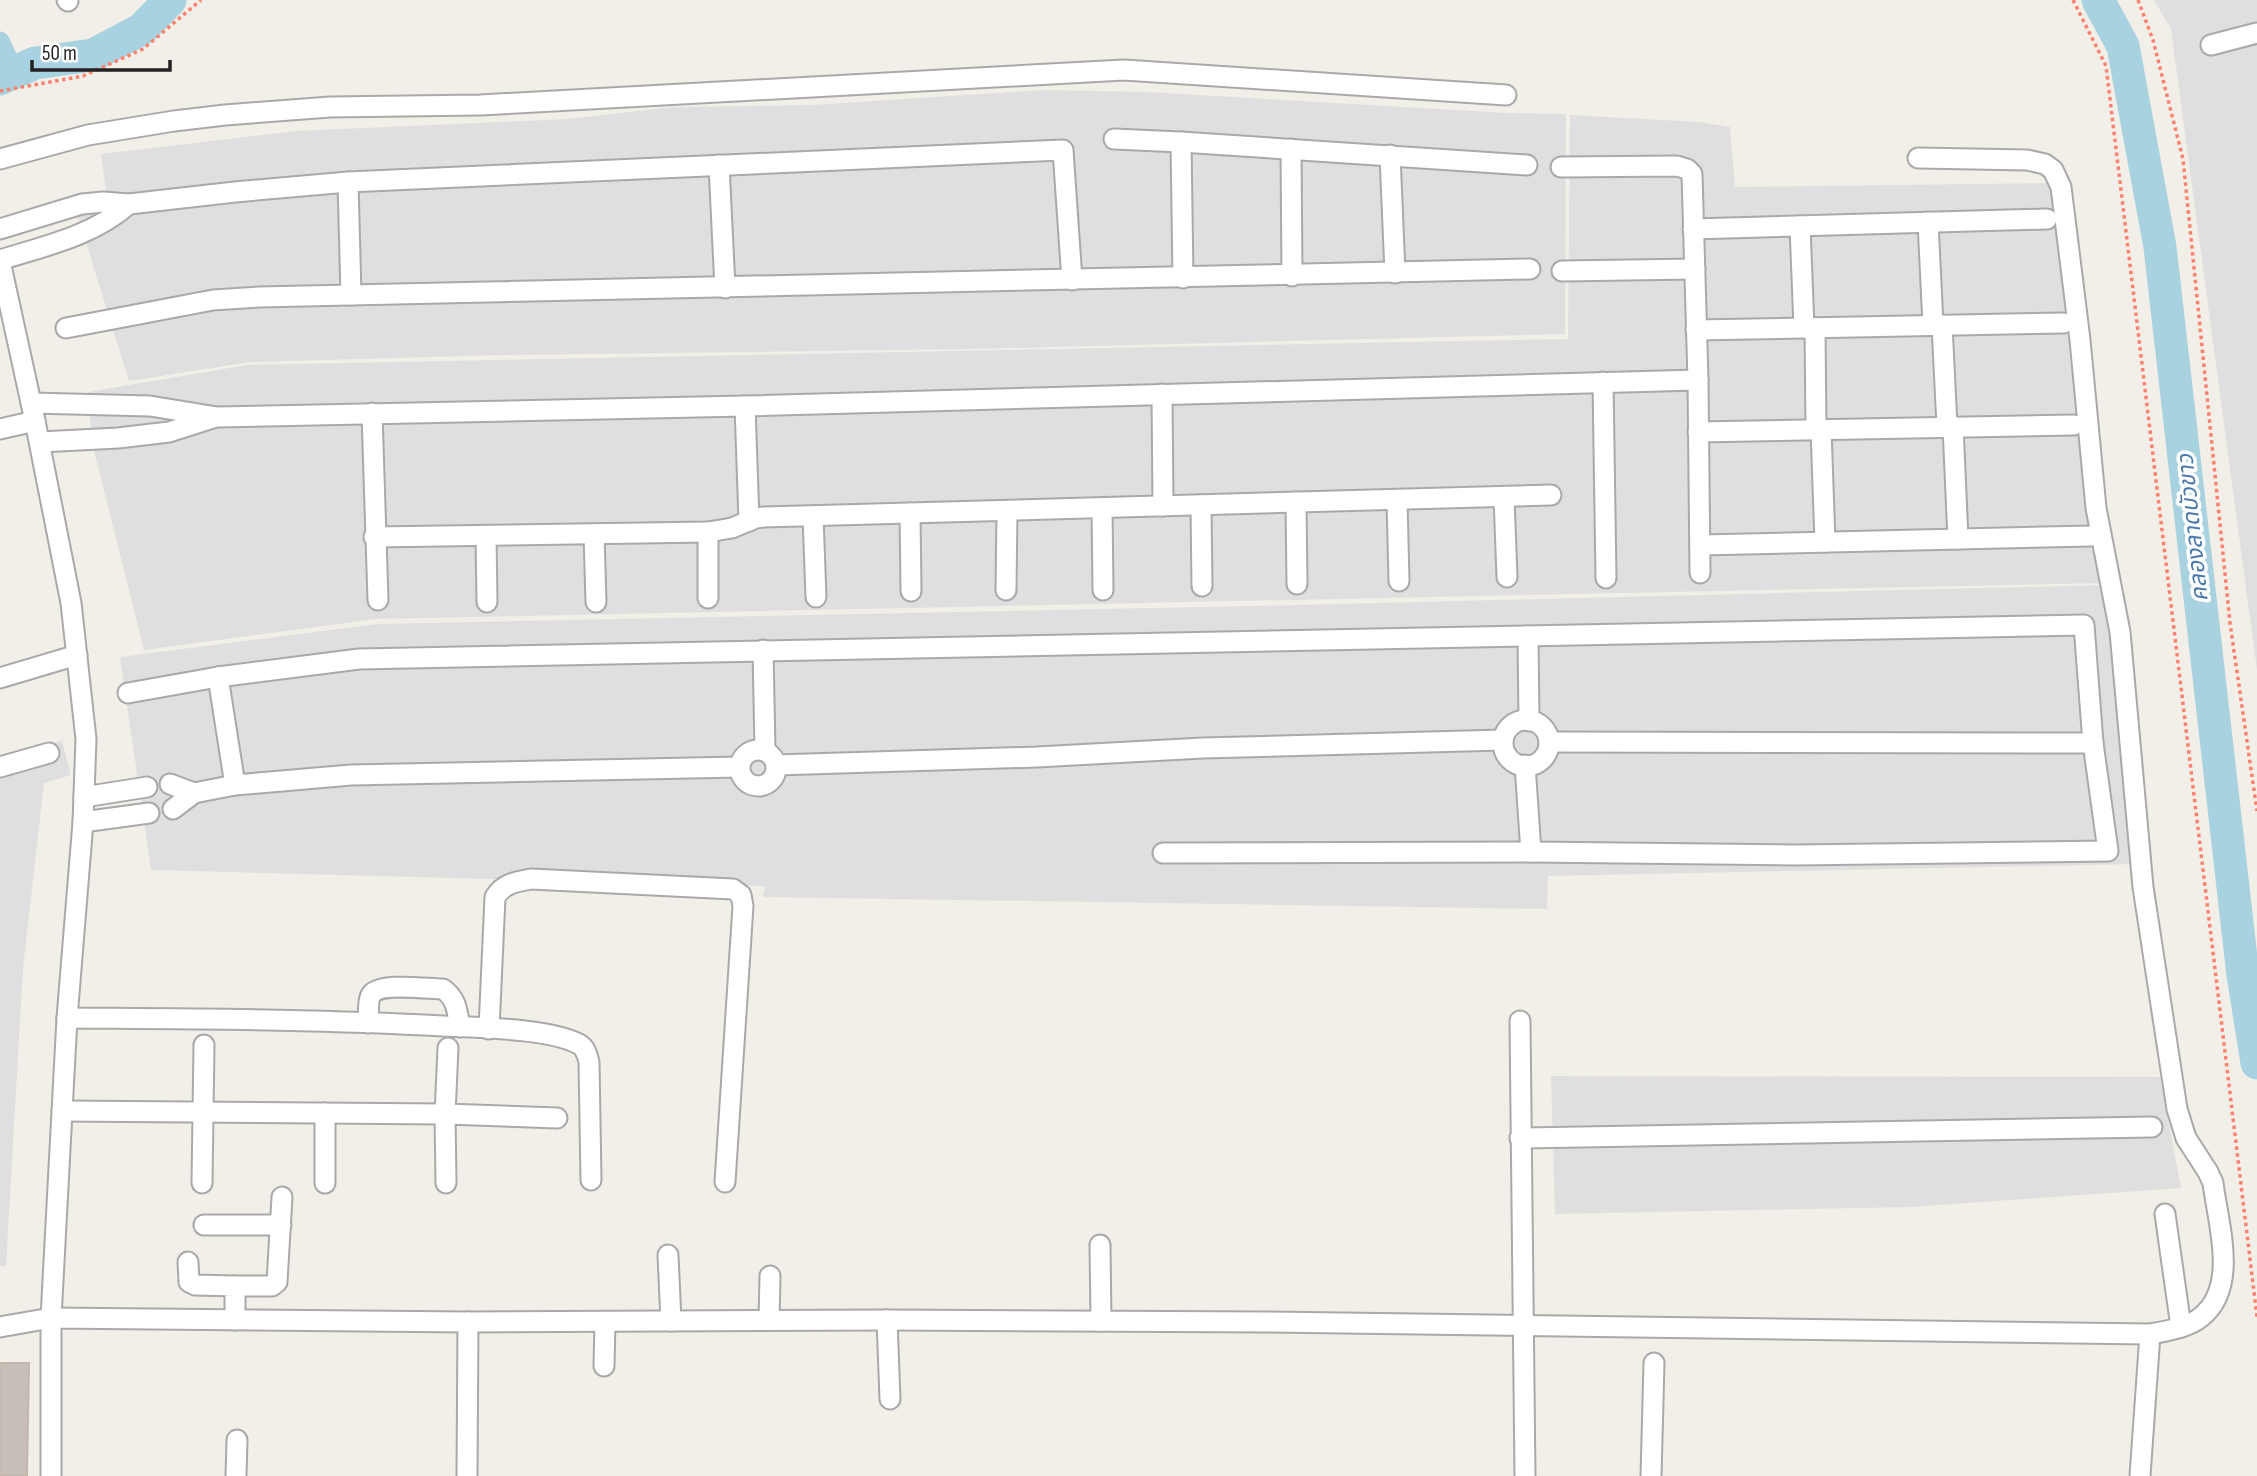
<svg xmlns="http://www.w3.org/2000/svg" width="2257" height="1476" viewBox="0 0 2257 1476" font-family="'Sofia Sans Condensed','Noto Sans Thai',sans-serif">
<rect width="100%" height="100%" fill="#f2efe8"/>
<!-- residential -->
<g fill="#e0dfdf">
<polygon points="2154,0 2257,0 2257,670 2171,29"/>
<polygon points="1044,90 1147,92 1507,113 1566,114 1565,334 973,349 500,355 250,362 129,381 74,204 107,196 101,154 296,131 568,119 673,107 811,105"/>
<polygon points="1570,115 1699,122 1730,127 1735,187 2062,183 2106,583 376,619 144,650 92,443 88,392 247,365 1568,339"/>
<polygon points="2107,585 2137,864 1548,876 1547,909 763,897 765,886 759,886 151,870 120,657 378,624 1297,605"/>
<polygon points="62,741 71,775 44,783 23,968 6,1266 0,1266 0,756"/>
<polygon points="1551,1076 2160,1077 2181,1188 1911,1207 1555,1214"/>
</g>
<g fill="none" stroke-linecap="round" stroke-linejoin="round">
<!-- canal -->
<polyline stroke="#a9d2e0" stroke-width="19" points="0,41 15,73"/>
<!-- river -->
<g stroke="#a9d2e0" stroke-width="33">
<polyline points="2098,0 2123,46 2160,247 2243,975 2257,1063"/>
<polyline points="0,79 35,63 93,55 142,29 170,0"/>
</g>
</g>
<!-- building -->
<polygon fill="#c7bfb7" stroke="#c4b6aa" stroke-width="2" points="0,1363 29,1363 27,1476 0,1476"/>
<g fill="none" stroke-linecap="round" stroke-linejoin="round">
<!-- minor casing -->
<g stroke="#a9a9a9" stroke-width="23">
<g id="minor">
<polyline points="67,0 68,1"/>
<polyline points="2211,45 2257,33"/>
<polyline points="1114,139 1181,142 1527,165"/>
<polyline points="1181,142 1183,278"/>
<polyline points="1291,149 1292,276"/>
<polyline points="1390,155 1395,273"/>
<polyline points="0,159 88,135 174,121 225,115 330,107 480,105 1124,70 1506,95"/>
<polyline points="719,165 725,288"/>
<polyline points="1561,167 1677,166 1687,169 1692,174 1698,380 1700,573"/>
<polyline points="348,182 351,295"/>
<polyline points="1928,222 1933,325"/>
<polyline points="1800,226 1804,328"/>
<polyline points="0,229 82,204 103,202 129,204 235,192 348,182 1063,150 1072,280"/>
<polyline points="1693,229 2047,219"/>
<path d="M0,260C45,246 93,236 129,204"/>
<polyline points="0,261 35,421 71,603 86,739 83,822 67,1018 51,1318 51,1476"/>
<polyline points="1562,271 1695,269"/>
<polyline points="1942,325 1947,426"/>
<polyline points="66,328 213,300 259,297 1530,269"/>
<polyline points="1815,328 1816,429"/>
<polyline points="1696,330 2064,323"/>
<polyline points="1603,382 1606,578"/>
<polyline points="1162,394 1163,506"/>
<polyline points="31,403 150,406 217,417 745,406 1698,380"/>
<polyline points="745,406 749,521"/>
<polyline points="372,413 378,600"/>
<polyline points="1953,426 1958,539"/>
<polyline points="0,429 35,421"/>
<polyline points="1821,429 1825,542"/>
<polyline points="1698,432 2074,425"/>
<polyline points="40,442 118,438 169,432 216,417"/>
<polyline points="1504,497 1507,577"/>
<polyline points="1397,500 1399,581"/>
<polyline points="1296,502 1297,584"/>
<polyline points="1201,505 1202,586"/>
<polyline points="1102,508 1103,590"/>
<polyline points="910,513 911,591"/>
<polyline points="813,516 816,597"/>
<polyline points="594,534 596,602"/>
<polyline points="486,536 487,602"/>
<polyline points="374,537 708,532 732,528 756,518 764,517 1551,495"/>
<polyline points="1700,545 2091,536"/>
<polyline points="1006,590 1007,511"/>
<polyline points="708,598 708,532"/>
<polyline points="1528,636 1529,721"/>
<polyline points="763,650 765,750"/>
<polyline points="218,677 235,785"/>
<polyline points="0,678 77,655"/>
<polyline points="128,693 218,677 359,659 2084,625 2093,743"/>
<circle cx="1526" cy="743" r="23"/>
<circle cx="758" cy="768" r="18"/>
<polyline points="776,765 1037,757 1203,748 1503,740"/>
<polyline points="1525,765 1531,852"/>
<polyline points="0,767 49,753"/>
<polyline points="170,784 194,793"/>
<polyline points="84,797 147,787"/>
<polyline points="173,809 194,793 235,785 351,775 739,767"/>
<polyline points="83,822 149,813"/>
<polyline points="1163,853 1531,852 1794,855 2108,851 2093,743 1549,742"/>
<path d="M67,1018C192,1019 318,1019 443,1026C480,1028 547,1028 579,1044C586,1048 587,1055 589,1062L591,1180"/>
<polyline points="1520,1021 1525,1476"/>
<path d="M368,1023C369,1015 367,1002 371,995C379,982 428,989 443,989C457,999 457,1011 460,1027"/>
<path d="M489,1029L495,897C504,883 516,882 531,879L733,889L741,895L743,906L725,1182"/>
<polyline points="62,1111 445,1114 557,1118"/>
<polyline points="325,1113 325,1183"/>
<polyline points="1520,1138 2152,1127"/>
<polyline points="202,1183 204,1045"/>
<polyline points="446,1183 445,1114 448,1048"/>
<polyline points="2165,1214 2181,1327"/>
<polyline points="204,1225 281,1225"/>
<polyline points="1100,1245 1101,1321"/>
<polyline points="668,1255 671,1321"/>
<polyline points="188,1262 189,1282 195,1285 235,1286 235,1320"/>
<polyline points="235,1286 272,1286 277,1282 282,1197"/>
<polyline points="769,1320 770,1276"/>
<polyline points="887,1320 890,1399"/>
<path d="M0,1327L51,1318L468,1322L887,1320L1268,1322L2150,1334C2166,1331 2188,1328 2201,1317C2239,1287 2218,1224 2213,1183L2208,1172L2186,1138L2177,1109L2143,887L2120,632L2096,508L2080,340L2061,187L2053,170L2045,164L2027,160L1918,158"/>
<polyline points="604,1366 605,1322"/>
<polyline points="236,1476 237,1440"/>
<polyline points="467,1476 468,1322"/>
<polyline points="1651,1476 1654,1363"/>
<polyline points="2140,1476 2150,1334"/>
</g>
</g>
<!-- path -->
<g stroke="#fc816f" stroke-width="3.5" stroke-dasharray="3.5 3.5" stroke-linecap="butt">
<polyline points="2073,0 2106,66 2257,1317"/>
<polyline points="2138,0 2153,40 2183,159 2230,623 2257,811"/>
<polyline points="0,91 83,76 143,49 201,0"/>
</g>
<!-- minor -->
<use href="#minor" stroke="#fff" stroke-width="19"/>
</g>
<g text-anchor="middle" stroke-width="7" stroke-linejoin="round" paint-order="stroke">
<!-- water labels -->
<g font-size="23" font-style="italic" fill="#4878ac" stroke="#fff">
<text transform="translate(2192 528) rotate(-96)" y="8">คลองลาดบัวขาว</text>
</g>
</g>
<!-- scale -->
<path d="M32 60v10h138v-10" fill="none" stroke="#222222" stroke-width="3.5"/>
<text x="42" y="60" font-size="21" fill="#222222" stroke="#ffffff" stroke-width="5" paint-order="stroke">50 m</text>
</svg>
